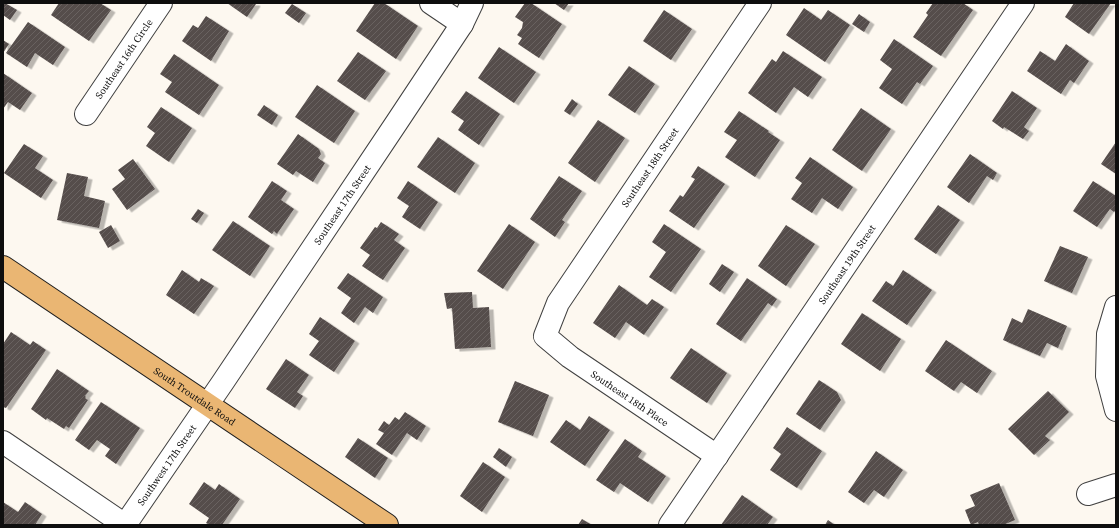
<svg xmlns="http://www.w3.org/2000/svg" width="1119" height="528" viewBox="0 0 1119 528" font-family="'Source Serif 4',serif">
<defs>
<pattern id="building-hatch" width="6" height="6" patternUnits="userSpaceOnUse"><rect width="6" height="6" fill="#554d4b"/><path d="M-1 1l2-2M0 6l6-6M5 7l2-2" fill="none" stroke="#696261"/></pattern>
<filter id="shadow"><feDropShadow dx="4.5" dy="2.5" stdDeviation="0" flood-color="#0004"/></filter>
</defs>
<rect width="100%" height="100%" fill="#fdf8f0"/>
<!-- building -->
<g fill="url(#building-hatch)" filter="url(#shadow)">
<polygon points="5,3 17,10 10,20 3,15 3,6"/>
<polygon points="59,3 100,3 111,10 89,41 51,15"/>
<polygon points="227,3 255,3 256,4 247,17"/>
<polygon points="375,3 384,3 418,26 396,59 356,31"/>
<polygon points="525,3 531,3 562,24 539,58 518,44 522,38 517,35 522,28 523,22 515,17"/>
<polygon points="554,3 569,3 564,10"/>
<polygon points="933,3 963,3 973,10 941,56 913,37 928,15 926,13"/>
<polygon points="1074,3 1111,3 1089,34 1065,17"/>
<polygon points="292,4 306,13 299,23 285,13"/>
<polygon points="804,8 821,20 828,10 850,25 825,62 786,35"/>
<polygon points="664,10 692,29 671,60 643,41"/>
<polygon points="859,14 870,22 864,32 852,24"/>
<polygon points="206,16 229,31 211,61 182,41 193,25 198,28"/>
<polygon points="28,22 65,47 53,65 35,53 27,67 6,53"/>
<polygon points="894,39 933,66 920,84 917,82 902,104 879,88 892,69 880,60"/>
<polygon points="3,40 9,44 3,53"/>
<polygon points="1066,44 1089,61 1074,83 1070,80 1061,94 1027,71 1040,51 1055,61"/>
<polygon points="499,47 536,72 514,103 478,78"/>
<polygon points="783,51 822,77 808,97 794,87 776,113 748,93 772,59 776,62"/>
<polygon points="358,52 386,71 365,100 337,81"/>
<polygon points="174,54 219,85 199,115 165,92 172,82 160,74"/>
<polygon points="629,66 655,84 635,113 608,95"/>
<polygon points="3,73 32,93 20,110 8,102 3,109"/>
<polygon points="317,85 355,111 334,143 295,117"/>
<polygon points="466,91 500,114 479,145 458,130 464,121 451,112"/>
<polygon points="1012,91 1037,108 1024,127 1029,131 1023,139 1004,127 1003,129 992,121"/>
<polygon points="572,99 578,104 570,115 564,111"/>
<polygon points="264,105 278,115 272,125 257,115"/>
<polygon points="161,107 192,128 169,162 146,146 155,133 147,127"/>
<polygon points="861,108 891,129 862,171 832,150"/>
<polygon points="739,111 769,131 768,132 780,140 755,177 725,157 737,140 724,132"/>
<polygon points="598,120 625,138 595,182 568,163"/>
<polygon points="298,134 319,149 321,154 318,158 325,163 313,182 296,171 293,175 277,164"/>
<polygon points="438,137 475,163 455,193 417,167"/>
<polygon points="1116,142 1116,174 1101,164"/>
<polygon points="24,144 43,156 35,168 53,180 41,198 4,173"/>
<polygon points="970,154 997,173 993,180 987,176 969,203 947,187"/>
<polygon points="810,157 853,187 838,209 822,198 812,213 791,199 802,183 795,178"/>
<polygon points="133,159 155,189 127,210 112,189 125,179 118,170"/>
<polygon points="698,166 725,184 694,228 669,211 680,195 683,197 695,179 691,177"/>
<polygon points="67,173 88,177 84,196 105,201 99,228 57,220"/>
<polygon points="559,176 582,191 562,220 565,222 555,237 530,219"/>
<polygon points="272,181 287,191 281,200 294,209 277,234 274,231 272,234 248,217"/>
<polygon points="408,181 438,202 420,229 402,217 409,206 397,198"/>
<polygon points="1093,181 1116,196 1116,210 1114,212 1110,209 1097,227 1073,211"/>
<polygon points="938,205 960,220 936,254 914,239"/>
<polygon points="198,209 204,213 197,223 191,219"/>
<polygon points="233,221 270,246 250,276 212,250"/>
<polygon points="381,222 399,234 394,240 405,248 383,280 362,266 370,255 360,248 375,227 377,228"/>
<polygon points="509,224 535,242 503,289 477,271"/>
<polygon points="664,224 701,249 671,292 649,277 666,252 652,242"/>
<polygon points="111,225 120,241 108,248 99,232"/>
<polygon points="786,225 815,244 786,286 758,266"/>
<polygon points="1060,246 1088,257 1072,293 1044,281"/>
<polygon points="722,264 734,272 720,292 709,284"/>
<polygon points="182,270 199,282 201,278 214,286 194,314 166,295"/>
<polygon points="903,270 932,290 907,325 872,301 886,281 893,286"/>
<polygon points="348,273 383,297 373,313 365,307 354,323 341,313 351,298 337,288"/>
<polygon points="747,278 777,299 772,306 768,303 741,341 716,324"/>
<polygon points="619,285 647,305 652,299 664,307 644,335 626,322 615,338 593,323"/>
<polygon points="472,292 473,308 489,307 491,347 455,349 452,308 447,309 444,293"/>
<polygon points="1028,309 1067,326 1058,348 1047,343 1040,356 1003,340 1012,318 1022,323"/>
<polygon points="862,313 901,339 880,371 841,344"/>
<polygon points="320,317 355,341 334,372 309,355 319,341 309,334"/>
<polygon points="11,332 30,345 33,341 46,350 6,408 3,407 3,392 4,391 3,390 3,344"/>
<polygon points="946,340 992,371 977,393 961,382 954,391 925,371"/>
<polygon points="691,348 727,373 707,403 670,378"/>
<polygon points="286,359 309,375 297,392 303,396 295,408 266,389"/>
<polygon points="57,369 89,391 85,396 86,397 85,398 88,400 69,428 66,426 64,429 47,418 46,420 31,409"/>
<polygon points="819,380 837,392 841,400 820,430 796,414"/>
<polygon points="515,381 549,395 533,436 498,422"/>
<polygon points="1048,391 1069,412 1045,436 1050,440 1034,455 1008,429"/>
<polygon points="101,402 140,428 116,464 105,456 110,449 97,440 89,450 75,440"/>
<polygon points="405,412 426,426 417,440 407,433 392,455 376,444 384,433 378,430 384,421 389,425 395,417 399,420"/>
<polygon points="589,416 610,430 585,466 550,442 566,420 580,430"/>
<polygon points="787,427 822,451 797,488 770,470 781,454 773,448"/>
<polygon points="358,438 388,458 375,478 345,457"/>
<polygon points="625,439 642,451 638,457 666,476 648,502 620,483 614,492 596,480"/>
<polygon points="499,448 512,457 506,467 493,457"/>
<polygon points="876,451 903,470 884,497 874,490 864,503 848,492"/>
<polygon points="483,462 505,477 482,512 460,496"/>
<polygon points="204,482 215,490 219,484 240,499 222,525 210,525 206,523 209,518 189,504"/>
<polygon points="999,483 1015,520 1003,525 979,525 978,522 971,525 965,510 975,506 970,495"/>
<polygon points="742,495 773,517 767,525 721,525"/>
<polygon points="3,502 18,512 25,502 42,514 35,525 3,525"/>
<polygon points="582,519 592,525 578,525"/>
<polygon points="828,520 835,525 825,525"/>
</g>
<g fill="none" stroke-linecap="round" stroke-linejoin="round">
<!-- minor casing -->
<g stroke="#414141" stroke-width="24">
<g id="minor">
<polyline points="431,3 462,24"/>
<path id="s1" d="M86,114L161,3"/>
<polyline points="1116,307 1108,334 1107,376 1116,410"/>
<polyline points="3,442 125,525"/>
<path id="s2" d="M717,456L570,357L545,336L558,303L760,3"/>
<polyline points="1088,494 1116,485"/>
<path id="s3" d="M125,525L223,382L397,122L462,24L472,3"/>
<path id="s4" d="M670,525L1023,3"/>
</g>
</g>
<!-- major casing -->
<g stroke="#1f1f1f" stroke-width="24">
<g id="major">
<path id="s5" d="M3,267L387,525"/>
</g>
</g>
<!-- minor -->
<use href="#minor" stroke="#fff" stroke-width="22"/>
<!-- major -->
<use href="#major" stroke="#eab673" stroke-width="22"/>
</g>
<g text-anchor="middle" stroke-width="4" stroke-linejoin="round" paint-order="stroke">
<!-- street labels -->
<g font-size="10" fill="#0e0e0e" stroke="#fff">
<text dy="4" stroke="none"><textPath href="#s1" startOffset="67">Southeast 16th Circle</textPath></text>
<text dy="4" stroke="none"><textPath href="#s2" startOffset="409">Southeast 18th Street</textPath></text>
<text dy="4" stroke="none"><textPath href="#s3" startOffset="387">Southeast 17th Street</textPath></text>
<text dy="4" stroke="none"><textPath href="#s4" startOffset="315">Southeast 19th Street</textPath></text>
<text dy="4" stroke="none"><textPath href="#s5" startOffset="231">South Troutdale Road</textPath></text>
<text transform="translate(630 398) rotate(34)" y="4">Southeast 18th Place</text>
<text dy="4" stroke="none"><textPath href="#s3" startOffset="73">Southwest 17th Street</textPath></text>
</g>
</g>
<!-- border -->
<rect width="1119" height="528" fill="none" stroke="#0e0e0e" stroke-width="8"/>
</svg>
